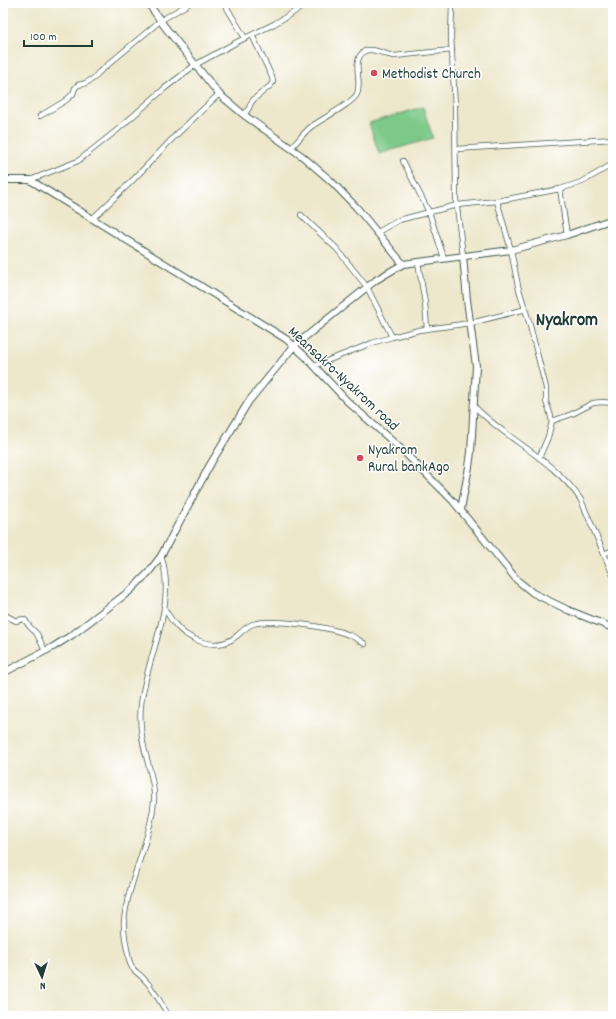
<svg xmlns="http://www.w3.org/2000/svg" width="616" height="1019" viewBox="0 0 616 1019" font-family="Dekko,sans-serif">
<rect width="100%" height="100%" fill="#fff"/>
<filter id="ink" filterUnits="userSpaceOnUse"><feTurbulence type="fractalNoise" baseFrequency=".025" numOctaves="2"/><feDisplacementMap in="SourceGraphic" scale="8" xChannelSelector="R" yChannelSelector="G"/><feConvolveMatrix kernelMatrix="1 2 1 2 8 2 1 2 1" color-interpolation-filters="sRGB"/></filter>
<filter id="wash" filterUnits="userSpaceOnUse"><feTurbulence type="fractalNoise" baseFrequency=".012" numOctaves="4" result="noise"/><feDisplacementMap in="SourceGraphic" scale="16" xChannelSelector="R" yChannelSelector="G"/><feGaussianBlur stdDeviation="0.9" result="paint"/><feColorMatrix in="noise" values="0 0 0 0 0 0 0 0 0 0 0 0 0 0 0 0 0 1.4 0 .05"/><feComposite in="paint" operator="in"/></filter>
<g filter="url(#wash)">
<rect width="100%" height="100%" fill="#ede7cb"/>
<!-- green -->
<polygon fill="#7bc989" stroke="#4d835e" points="423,107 433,138 379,154 369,123"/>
</g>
<g filter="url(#ink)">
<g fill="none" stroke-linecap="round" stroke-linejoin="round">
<!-- street casing -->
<g stroke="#3e564b" stroke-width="6">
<g id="street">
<polyline points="224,3 245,38"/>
<polyline points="452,3 451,37 455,107 456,199 463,256"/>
<polyline points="593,3 603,3"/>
<polyline points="244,115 249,108 251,103 254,99 270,86 273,82 272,77 252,35"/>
<polyline points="40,116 65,101 73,94 75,88 78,85 86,83 94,78 98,73 160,21 190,3"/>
<path d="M291,148C298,141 304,132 312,126C322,119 353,103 357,94C363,81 350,60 365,51C373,47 385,55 394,56L452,50"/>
<polyline points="456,149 613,139"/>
<polyline points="403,161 429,212 444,258"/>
<polyline points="30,180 78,161 116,131 165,88 195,65 237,42 274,24 309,3"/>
<polyline points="560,189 567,235"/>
<polyline points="497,201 511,250 518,286 529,322 546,388 546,402 550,413 552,421 548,437 539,458"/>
<polyline points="301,215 337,249 367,287 392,337"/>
<polyline points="92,219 132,181 175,136 219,94"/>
<polyline points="378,232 399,220 457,205 497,201 560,189 582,182 613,164"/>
<polyline points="418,262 425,303 427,329"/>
<polyline points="314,366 372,343 392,337 419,330 471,323 526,309"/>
<path d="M473,405C506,440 554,459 581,500L613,575"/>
<polyline points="552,421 572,414 593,403 602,402 613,403"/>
<polyline points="604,554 613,550"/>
<path d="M161,556C178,606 146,656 141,705C139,723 142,742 147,759C150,772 155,786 154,800C151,840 128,881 124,921C123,934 127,948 129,960C133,973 136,970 144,979C154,989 161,1004 169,1016"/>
<path d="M164,608C167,613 170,618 174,623C186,639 212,650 231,640C239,636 244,627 253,624C272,618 330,627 349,635C355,637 360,641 365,644"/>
<polyline points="3,614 16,621 23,619 25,620 29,626 37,634 45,651"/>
</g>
</g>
<!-- secondary casing -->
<g stroke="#3e564b" stroke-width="8">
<g id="secondary">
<polyline points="148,3 165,27 219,94 244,115 302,156 331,181 357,208 403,264"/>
<polyline points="3,180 30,180 286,339 305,356 347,401 401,449 453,501 517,580 533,593 568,610 613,628"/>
<polyline points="461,509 469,467 471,452 476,366 467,300 463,256"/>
<polyline points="3,673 53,647 72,635 131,590 148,573 161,556 211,463 249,401 294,346 376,280 403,264 511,250 567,235 613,219"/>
</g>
</g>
<!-- street -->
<use href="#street" stroke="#fff" stroke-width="4.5"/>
<!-- secondary -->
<use href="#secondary" stroke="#fff" stroke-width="6"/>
</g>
</g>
<!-- markers -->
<g fill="#d1495b" stroke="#fff" stroke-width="1.5">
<circle cx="374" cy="73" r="4"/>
<circle cx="360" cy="458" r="4"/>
</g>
<g text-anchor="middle" stroke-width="3" stroke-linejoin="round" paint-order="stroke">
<!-- poi labels -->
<g font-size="15" fill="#1f3d34" stroke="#fff" text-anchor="start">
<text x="382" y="78">Methodist Church</text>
<text x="368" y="454">Nyakrom<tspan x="368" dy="17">Rural bankAgo</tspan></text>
</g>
<!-- street labels -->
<g font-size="15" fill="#1f3d34" stroke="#fff">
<text transform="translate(344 378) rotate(43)" y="5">Meansakro-Nyakrom road</text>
</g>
<!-- district labels -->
<g font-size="19" font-weight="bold" fill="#1f3d34" stroke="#fff">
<text x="567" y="325">Nyakrom</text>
</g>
</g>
<!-- margin -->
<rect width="616" height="1019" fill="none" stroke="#fff" stroke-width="16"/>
<!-- north arrow -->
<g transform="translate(42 977) rotate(176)" stroke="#ffffff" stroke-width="3" paint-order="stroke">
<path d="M0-3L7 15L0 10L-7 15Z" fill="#1f3d34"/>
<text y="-6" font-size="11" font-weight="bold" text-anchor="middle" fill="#1f3d34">N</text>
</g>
<!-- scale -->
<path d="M24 40v6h68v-6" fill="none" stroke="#1f3d34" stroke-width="2"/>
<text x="30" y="40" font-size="12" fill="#1f3d34" stroke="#ffffff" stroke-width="3" paint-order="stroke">100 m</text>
</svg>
